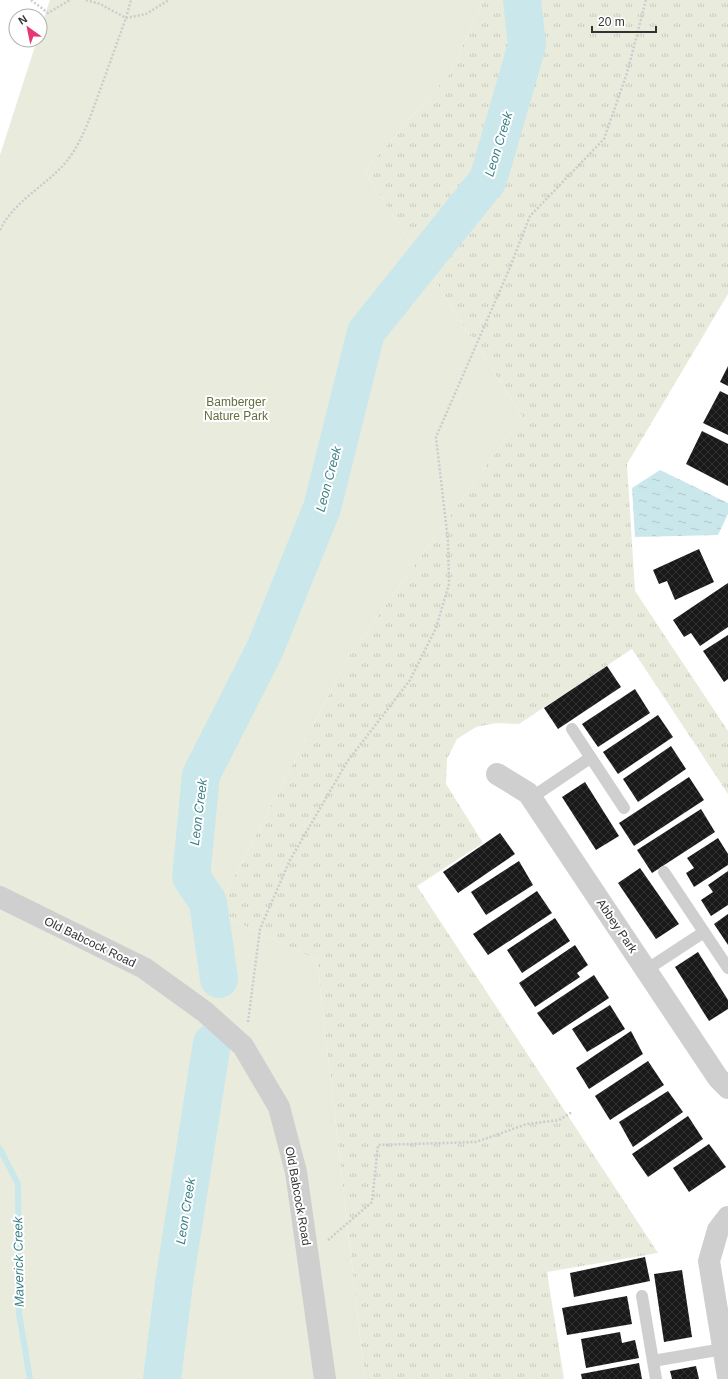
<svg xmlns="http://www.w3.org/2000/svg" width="728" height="1379" viewBox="0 0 728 1379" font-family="Arial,sans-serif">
<defs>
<pattern id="grass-tufts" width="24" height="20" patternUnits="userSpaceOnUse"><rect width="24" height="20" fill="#e9ebdd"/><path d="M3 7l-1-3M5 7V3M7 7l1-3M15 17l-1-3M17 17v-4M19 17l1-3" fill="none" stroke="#c8cabe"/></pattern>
<pattern id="water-ripples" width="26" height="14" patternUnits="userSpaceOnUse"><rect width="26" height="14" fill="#cae8eb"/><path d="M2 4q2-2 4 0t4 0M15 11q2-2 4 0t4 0" fill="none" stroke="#aec7ca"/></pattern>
<pattern id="building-cross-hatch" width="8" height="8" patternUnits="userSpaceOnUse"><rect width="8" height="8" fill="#191919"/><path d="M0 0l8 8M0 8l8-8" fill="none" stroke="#323232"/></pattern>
</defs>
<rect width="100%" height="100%" fill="#fff"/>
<!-- grass -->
<polygon fill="url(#grass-tufts)" points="483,0 728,0 728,294 627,464 635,591 728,731 728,794 632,649 519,724 496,723 476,727 457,739 447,759 446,784 483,843 417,886 658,1253 547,1272 564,1379 365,1379 317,960 216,912 349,656 522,416 364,171 451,72"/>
<!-- green -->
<polygon fill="#e9ebdd" points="50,0 483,0 451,72 364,171 522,416 349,656 216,912 317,960 365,1379 0,1379 0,155 37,40 40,40 40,30"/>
<!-- water -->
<polygon fill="url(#water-ripples)" points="660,470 728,503 728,514 718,535 635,537 632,488"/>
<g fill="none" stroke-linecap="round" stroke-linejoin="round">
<!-- stream -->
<polyline stroke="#cae8eb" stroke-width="6" points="0,1149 18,1184 19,1313 30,1379"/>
<!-- river -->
<g stroke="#cae8eb" stroke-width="38">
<polyline points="219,979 208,902 191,877 201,775 265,649 322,508 366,332 488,180 527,45 522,0"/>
<polyline points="162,1379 174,1283 212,1043"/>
</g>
</g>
<!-- building -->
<g fill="url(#building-cross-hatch)">
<polygon points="728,366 728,386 720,382"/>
<polygon points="720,391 728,395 728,435 703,423"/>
<polygon points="702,431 728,444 728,486 686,464"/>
<polygon points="699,549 714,582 675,600 667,581 659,584 653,570"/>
<polygon points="728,583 728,627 700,646 691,633 684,637 673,620"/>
<polygon points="728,635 728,679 724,682 703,651"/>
<polygon points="607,666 621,687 558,729 544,708"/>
<polygon points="635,689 650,713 598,747 582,724"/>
<polygon points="658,715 673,737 618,774 603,752"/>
<polygon points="671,746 686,769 638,802 623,779"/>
<polygon points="689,777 704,800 634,846 619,823"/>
<polygon points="585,782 619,836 596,850 562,797"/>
<polygon points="701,809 715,832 652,873 637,850"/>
<polygon points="500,833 515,854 458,893 443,872"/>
<polygon points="718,838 728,854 728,865 694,887 686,873 694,868 687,858"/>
<polygon points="519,861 533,885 486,915 471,892"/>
<polygon points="640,868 679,924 656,939 618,883"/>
<polygon points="728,871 728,905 711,916 701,900 713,892 708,885"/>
<polygon points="537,891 552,913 488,955 473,934"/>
<polygon points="728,914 728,945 714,924"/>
<polygon points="555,918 570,941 522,973 507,950"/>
<polygon points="575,945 588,965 577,973 580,977 535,1007 519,983"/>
<polygon points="698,952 728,1000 728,1009 709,1021 675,967"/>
<polygon points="594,975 609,998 553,1035 537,1013"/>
<polygon points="610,1005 625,1029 587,1052 572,1029"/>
<polygon points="631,1031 643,1054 589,1089 576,1068"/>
<polygon points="648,1061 664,1085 610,1120 595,1096"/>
<polygon points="668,1091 683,1112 633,1147 619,1122"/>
<polygon points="688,1116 703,1139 648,1177 632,1154"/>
<polygon points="709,1144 726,1167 689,1192 673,1168"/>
<polygon points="645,1257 650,1281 574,1297 570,1273"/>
<polygon points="682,1270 692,1337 664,1342 654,1274"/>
<polygon points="627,1296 632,1324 567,1335 562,1308"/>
<polygon points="620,1332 622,1343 635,1340 639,1358 586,1368 581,1339"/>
<polygon points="639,1363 642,1379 582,1379 581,1374"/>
<polygon points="696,1366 699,1379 672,1379 670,1371"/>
</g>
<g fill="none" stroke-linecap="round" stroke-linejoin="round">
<!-- path -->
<g stroke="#ccc" stroke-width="2.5" stroke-dasharray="2 2" stroke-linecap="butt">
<polyline points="31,0 48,13 70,0"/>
<polyline points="86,0 100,4 126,18 146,14 169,0"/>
<path d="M0,230C17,196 52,184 72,154C85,134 92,112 100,90C109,66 117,42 126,18L131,0"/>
<polyline points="248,1022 260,929 290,860 347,762 410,680 436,628 449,584 448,541 436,437 508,272 530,216 604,139 627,73 646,0"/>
<polyline points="328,1240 372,1202 378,1145 476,1142 527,1124 559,1120 572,1112"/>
</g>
<!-- lane -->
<g stroke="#cfcfcf" stroke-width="12">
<polyline points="572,729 624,808"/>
<polyline points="531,798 590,758"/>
<polyline points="664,872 728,968"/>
<polyline points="646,970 704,932"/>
<polyline points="642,1296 656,1379"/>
<polyline points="653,1361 723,1349"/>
</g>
<!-- street -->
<g stroke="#cfcfcf" stroke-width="22">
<polyline points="497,774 528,793 718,1078 728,1088"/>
<polyline points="0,897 144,968 205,1012 243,1046 279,1107 296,1172 325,1379"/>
<polyline points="728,1217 718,1230 709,1261 728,1377"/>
</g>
</g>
<g text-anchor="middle" stroke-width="4" stroke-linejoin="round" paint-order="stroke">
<!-- park labels -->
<g font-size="12" fill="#626e3e" stroke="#fff">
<text x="236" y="406">Bamberger<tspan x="236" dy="14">Nature Park</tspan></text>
</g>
<!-- street labels -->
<g font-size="12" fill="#323232" stroke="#fff">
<text transform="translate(617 926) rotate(56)" y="4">Abbey Park</text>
<text transform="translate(90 942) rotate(26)" y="4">Old Babcock Road</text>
<text transform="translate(298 1196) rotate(80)" y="4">Old Babcock Road</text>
</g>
<!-- water labels -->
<g font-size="13" font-style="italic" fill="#3a8088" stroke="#fff">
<text transform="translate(498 144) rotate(-73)" y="5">Leon Creek</text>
<text transform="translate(328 479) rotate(-75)" y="5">Leon Creek</text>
<text transform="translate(198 812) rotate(-83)" y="5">Leon Creek</text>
<text transform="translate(185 1211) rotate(-81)" y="5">Leon Creek</text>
<text transform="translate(18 1262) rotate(-91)" y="5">Maverick Creek</text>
</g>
</g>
<!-- north arrow -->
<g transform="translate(28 28) rotate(327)"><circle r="19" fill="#ffffff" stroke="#adadad"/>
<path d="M0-3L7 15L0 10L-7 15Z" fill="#e53775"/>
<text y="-6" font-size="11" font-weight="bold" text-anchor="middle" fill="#323232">N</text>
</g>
<!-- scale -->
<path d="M592 26v6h64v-6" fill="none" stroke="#323232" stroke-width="2"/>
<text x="598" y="26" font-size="12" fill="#323232" stroke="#ffffff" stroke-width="3" paint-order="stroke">20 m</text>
</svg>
